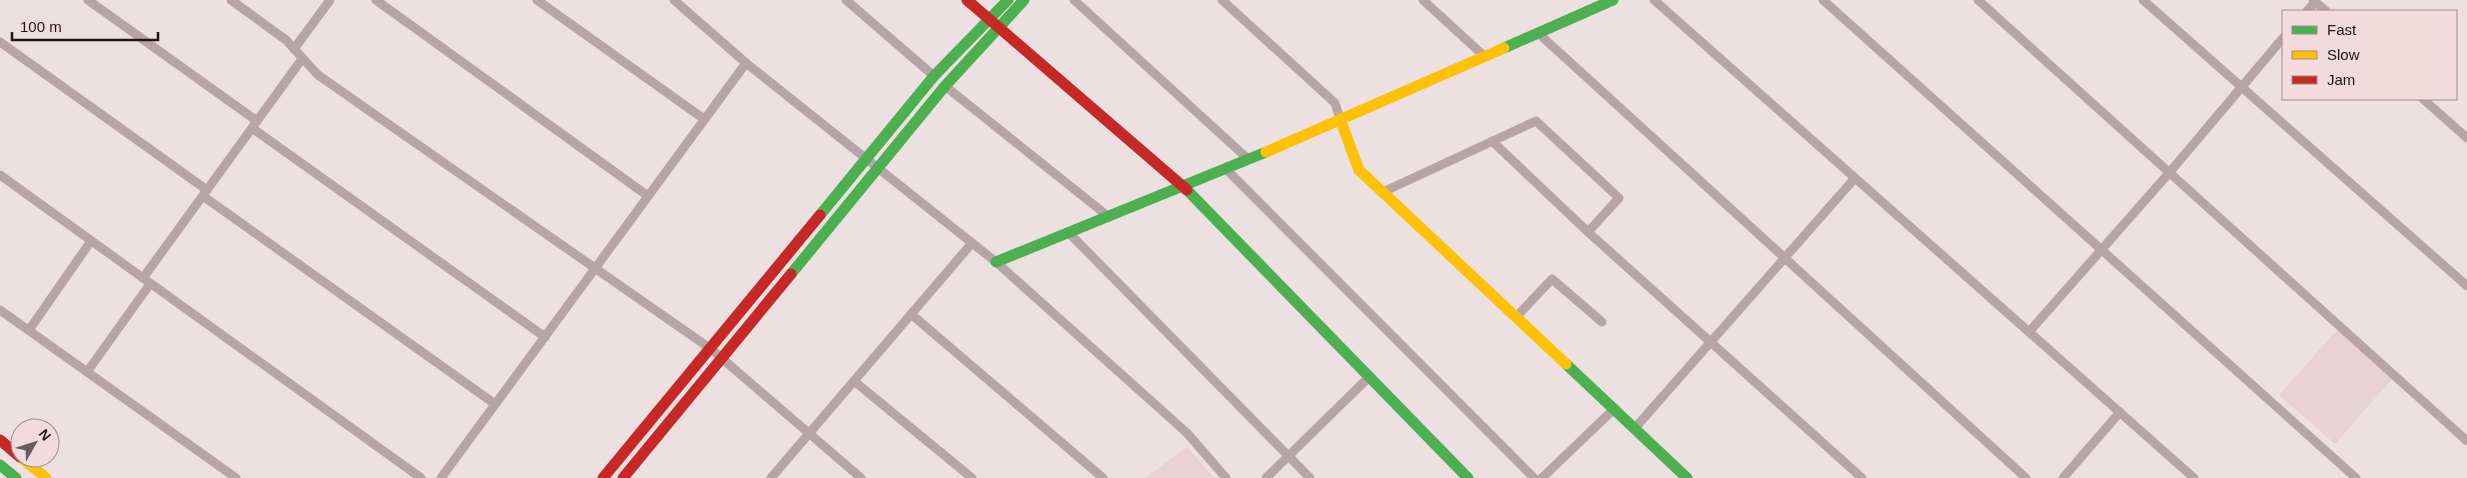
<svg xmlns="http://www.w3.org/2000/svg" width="2467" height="478" viewBox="0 0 2467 478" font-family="Helvetica,sans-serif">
<rect width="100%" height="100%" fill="#ece0e1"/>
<!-- built -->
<g fill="#e9d2d5">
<polygon points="2337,330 2393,378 2335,444 2279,395"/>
<polygon points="1187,447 1214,478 1145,478"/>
</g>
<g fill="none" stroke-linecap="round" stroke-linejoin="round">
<!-- street -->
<g stroke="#b7a4a6" stroke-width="9">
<polyline points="88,0 257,121"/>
<polyline points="231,0 286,40 318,75 711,349 861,478"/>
<polyline points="376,0 648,196"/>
<polyline points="537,0 704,119"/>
<polyline points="674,0 746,63 996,262 1187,433 1226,478"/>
<polyline points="846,0 934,76"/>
<polyline points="1074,0 1248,159"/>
<polyline points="1222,0 1335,103 1340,119"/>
<polyline points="1423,0 1484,56"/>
<polyline points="1654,0 2194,478"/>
<polyline points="1823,0 2356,478"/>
<polyline points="1978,0 2467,441"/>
<polyline points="2143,0 2467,286"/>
<polyline points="2313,0 2326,11"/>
<polyline points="2307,11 2315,2"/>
<polyline points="1538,33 2026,478"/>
<polyline points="0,42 207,190"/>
<polyline points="294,49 330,0"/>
<polyline points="945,86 1109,217"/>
<polyline points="2423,99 2467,138"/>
<polyline points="252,128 545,337"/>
<polyline points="1492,141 1588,232 1862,478"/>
<polyline points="1226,169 1534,478"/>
<polyline points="0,175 421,478"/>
<polyline points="1383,192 1536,121 1619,198 1588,232"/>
<polyline points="203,196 495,404"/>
<polyline points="1069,233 1310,478"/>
<polyline points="143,278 302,59"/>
<polyline points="0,310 236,478"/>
<polyline points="911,314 1103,478"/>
<polyline points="1517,316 1552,279 1602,322"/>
<polyline points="29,330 91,241"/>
<polyline points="2029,332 2169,173 2283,38"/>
<polyline points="87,372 150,284"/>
<polyline points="854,381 972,478"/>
<polyline points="1635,428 1855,178"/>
<polyline points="441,478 746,63"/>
<polyline points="771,478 972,243"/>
<polyline points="1266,478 1368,378"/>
<polyline points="1542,478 1615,408"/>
<polyline points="2063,478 2120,412"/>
</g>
<!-- fast -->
<g stroke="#4caf50" stroke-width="11">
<polyline points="1504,48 1613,0"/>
<polyline points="1187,190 1468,478"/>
<polyline points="820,215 934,76 1008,0"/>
<polyline points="996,262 1266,152"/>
<polyline points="791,274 945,86 1024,0"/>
<polyline points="1566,364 1687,478"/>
<polyline points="0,465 16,478"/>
</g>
<!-- slow -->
<g stroke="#ffc107" stroke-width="11">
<polyline points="1340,119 1359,170 1566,364"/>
<polyline points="1266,152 1504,48"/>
<polyline points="22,458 46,478"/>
</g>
<!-- jam -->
<g stroke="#c62828" stroke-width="11">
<polyline points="967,0 1187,190"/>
<polyline points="0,440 20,457"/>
<polyline points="603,478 820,215"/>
<polyline points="623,478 791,274"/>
</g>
</g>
<!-- legend -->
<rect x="2282" y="10" width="175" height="90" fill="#f1dbdd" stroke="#9d8c8e"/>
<rect x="2292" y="26" width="25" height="8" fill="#4caf50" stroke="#9d8c8e"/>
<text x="2327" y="35" font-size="15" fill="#1e1618">Fast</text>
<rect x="2292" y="51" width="25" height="8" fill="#ffc107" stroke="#9d8c8e"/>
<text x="2327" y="60" font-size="15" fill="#1e1618">Slow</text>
<rect x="2292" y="76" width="25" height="8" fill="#c62828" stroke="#9d8c8e"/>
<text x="2327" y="85" font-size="15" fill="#1e1618">Jam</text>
<!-- north arrow -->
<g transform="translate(35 443) rotate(51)"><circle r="24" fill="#f1dbdd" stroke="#9d8c8e"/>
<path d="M0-4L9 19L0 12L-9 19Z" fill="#665d5e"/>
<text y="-8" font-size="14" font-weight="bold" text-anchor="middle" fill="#1e1618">N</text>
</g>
<!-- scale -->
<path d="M12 32v8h146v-8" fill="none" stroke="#1e1618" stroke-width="2.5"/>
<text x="20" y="32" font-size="15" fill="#1e1618" stroke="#f1dbdd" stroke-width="4" paint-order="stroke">100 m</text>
</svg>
